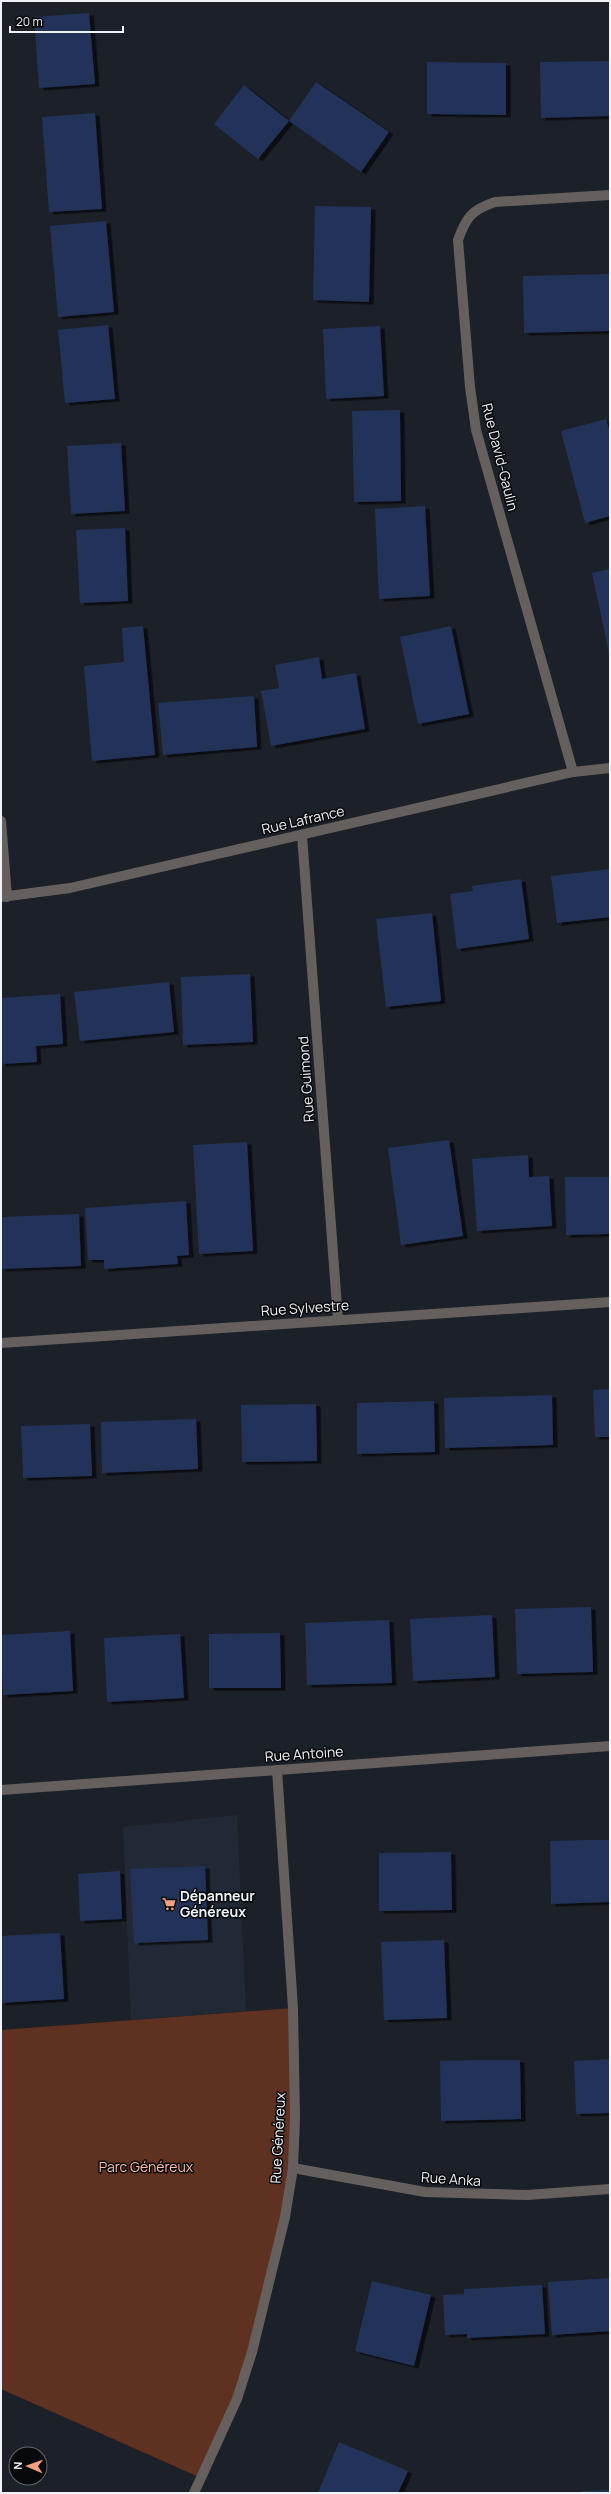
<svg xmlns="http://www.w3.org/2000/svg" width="611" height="2494" viewBox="0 0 611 2494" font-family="Manrope,sans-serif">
<defs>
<filter id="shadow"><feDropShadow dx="4.5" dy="2.5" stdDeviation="0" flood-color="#0009"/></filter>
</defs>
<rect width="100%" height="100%" fill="#1c2028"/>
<!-- built -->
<polygon fill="#222936" points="237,1815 246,2011 131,2020 123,1827"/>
<!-- green -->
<polygon fill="#5e3120" points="293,2008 293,2168 252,2352 201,2478 1,2389 1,2030"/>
<!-- building -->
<g fill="#213359" filter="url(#shadow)">
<polygon points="89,13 95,84 39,88 34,17"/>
<polygon points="610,61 610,116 541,118 540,62"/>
<polygon points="427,62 506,63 506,115 427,114"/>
<polygon points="316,82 389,132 361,172 289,121"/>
<polygon points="244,85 289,121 258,159 214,124"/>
<polygon points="95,113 102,209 49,212 42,117"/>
<polygon points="315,206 371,207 369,302 313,300"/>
<polygon points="106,221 114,312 58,317 50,226"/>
<polygon points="610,274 610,331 524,333 523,276"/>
<polygon points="108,325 115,399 65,403 58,330"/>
<polygon points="380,326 384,396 326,399 323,329"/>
<polygon points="400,410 401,501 354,502 352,411"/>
<polygon points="606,419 610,433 610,516 585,523 561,431"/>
<polygon points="121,443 125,511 71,514 67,446"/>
<polygon points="425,506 430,596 379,599 375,509"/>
<polygon points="125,528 128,601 80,603 76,530"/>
<polygon points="610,569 610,653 609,653 592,573"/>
<polygon points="143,626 155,755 92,761 84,666 124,662 122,628"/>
<polygon points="451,626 469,714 418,724 400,637"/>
<polygon points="319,657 322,679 356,673 365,729 271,746 261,691 279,688 275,665"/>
<polygon points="254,696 257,747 163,755 158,703"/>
<polygon points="610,869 610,917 557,923 551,876"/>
<polygon points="521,879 529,939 457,949 450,894 473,891 472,886"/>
<polygon points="432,913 441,1001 386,1007 376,919"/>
<polygon points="250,974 253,1042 183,1045 181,977"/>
<polygon points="169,982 174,1032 80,1041 74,992"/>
<polygon points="60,994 63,1044 36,1046 37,1062 1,1064 1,998"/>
<polygon points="449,1140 463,1236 401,1245 388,1148"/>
<polygon points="247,1142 253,1251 199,1254 193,1145"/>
<polygon points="528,1155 529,1177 549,1176 552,1226 477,1231 472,1159"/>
<polygon points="565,1177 610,1177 610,1234 566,1235"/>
<polygon points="186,1201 189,1255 177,1256 178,1264 104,1269 104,1260 88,1260 85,1208"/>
<polygon points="79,1214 81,1266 1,1269 1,1217"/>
<polygon points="610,1389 610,1437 595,1437 593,1390"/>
<polygon points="552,1395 553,1445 445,1448 444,1398"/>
<polygon points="434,1401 435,1452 357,1454 357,1403"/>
<polygon points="316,1404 317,1461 242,1462 241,1405"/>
<polygon points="196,1419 198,1469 102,1473 101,1422"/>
<polygon points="90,1424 92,1476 23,1478 21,1426"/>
<polygon points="591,1607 593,1672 517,1674 515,1609"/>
<polygon points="492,1615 495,1677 413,1681 410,1619"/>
<polygon points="389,1620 392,1683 307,1685 305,1623"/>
<polygon points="70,1631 73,1691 3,1695 1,1635"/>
<polygon points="280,1633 281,1688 209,1688 209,1634"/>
<polygon points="180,1634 184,1698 107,1702 104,1638"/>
<polygon points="589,1840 610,1840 610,1902 551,1904 550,1841"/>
<polygon points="451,1852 452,1910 379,1911 379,1853"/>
<polygon points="205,1866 208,1940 134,1943 130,1869"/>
<polygon points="120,1871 122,1919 80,1921 78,1874"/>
<polygon points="60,1933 64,1999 1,2003 1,1936"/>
<polygon points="444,1940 447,2018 384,2020 381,1942"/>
<polygon points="610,2059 610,2113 576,2114 574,2061"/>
<polygon points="480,2060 520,2060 521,2119 441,2121 440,2061"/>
<polygon points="610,2278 610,2331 552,2335 548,2282"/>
<polygon points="372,2281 431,2295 414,2366 355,2351"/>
<polygon points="542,2285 545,2334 467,2338 467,2334 445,2335 443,2295 464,2294 464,2289"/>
<polygon points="339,2442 408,2471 398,2493 318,2493"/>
<polygon points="610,2490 610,2493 582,2493 582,2491"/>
</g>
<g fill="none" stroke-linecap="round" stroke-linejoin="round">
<!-- minor -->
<g stroke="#65605e" stroke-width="10">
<path d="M573,772L476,430L470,387L458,240C466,218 471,210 495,202L610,195"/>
<polyline points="1,821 7,897"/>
<polyline points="302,835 338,1320"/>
<polyline points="1,897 70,888 573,772 610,768"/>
<polyline points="1,1343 610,1302"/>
<polyline points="1,1790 610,1746"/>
<polyline points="293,2168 425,2192 527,2195 610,2189"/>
<polyline points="194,2493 237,2399 252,2352 285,2217 293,2168 295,2117 293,2008 277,1770"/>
</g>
</g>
<!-- icons -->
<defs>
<g id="supermarket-bare" transform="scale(1.08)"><path d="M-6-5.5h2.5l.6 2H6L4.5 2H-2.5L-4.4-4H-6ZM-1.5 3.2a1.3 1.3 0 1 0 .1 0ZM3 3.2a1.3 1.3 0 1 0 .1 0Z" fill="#f2a080" stroke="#08090d" stroke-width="2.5" paint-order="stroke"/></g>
</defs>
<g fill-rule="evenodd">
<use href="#supermarket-bare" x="169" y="1904"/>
</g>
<g text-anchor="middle" stroke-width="3" stroke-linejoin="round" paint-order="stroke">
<!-- street labels -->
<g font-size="14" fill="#eff2f7" stroke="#08090d">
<text transform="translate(500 457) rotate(76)" y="5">Rue David-Gaulin</text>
<text transform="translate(303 820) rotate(-13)" y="5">Rue Lafrance</text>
<text transform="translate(306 1079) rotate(-94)" y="5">Rue Guimond</text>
<text transform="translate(305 1308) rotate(-4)" y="5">Rue Sylvestre</text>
<text transform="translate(304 1754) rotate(-4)" y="5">Rue Antoine</text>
<text transform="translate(278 2138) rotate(-87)" y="5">Rue Généreux</text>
<text transform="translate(451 2179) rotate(4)" y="5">Rue Anka</text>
</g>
<!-- poi labels -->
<g font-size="14" font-weight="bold" fill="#eff2f7" stroke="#08090d" text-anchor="start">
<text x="180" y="1901">Dépanneur<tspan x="180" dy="16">Généreux</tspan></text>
</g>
<!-- park labels -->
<g font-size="14" fill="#ffbea6" stroke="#08090d">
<text x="146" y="2172">Parc Généreux</text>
</g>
</g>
<!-- border -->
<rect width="611" height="2494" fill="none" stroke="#eff2f7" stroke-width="4"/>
<!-- north arrow -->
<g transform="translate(28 2466) rotate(272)"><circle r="19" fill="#08090d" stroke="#64666b"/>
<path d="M0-3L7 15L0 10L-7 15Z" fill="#f2a080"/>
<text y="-6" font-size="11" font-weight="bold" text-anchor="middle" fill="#eff2f7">N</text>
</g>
<!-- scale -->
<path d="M10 26v6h113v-6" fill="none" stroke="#eff2f7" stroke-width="2"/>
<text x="16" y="26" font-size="12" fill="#eff2f7" stroke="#08090d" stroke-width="3" paint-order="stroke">20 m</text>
</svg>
